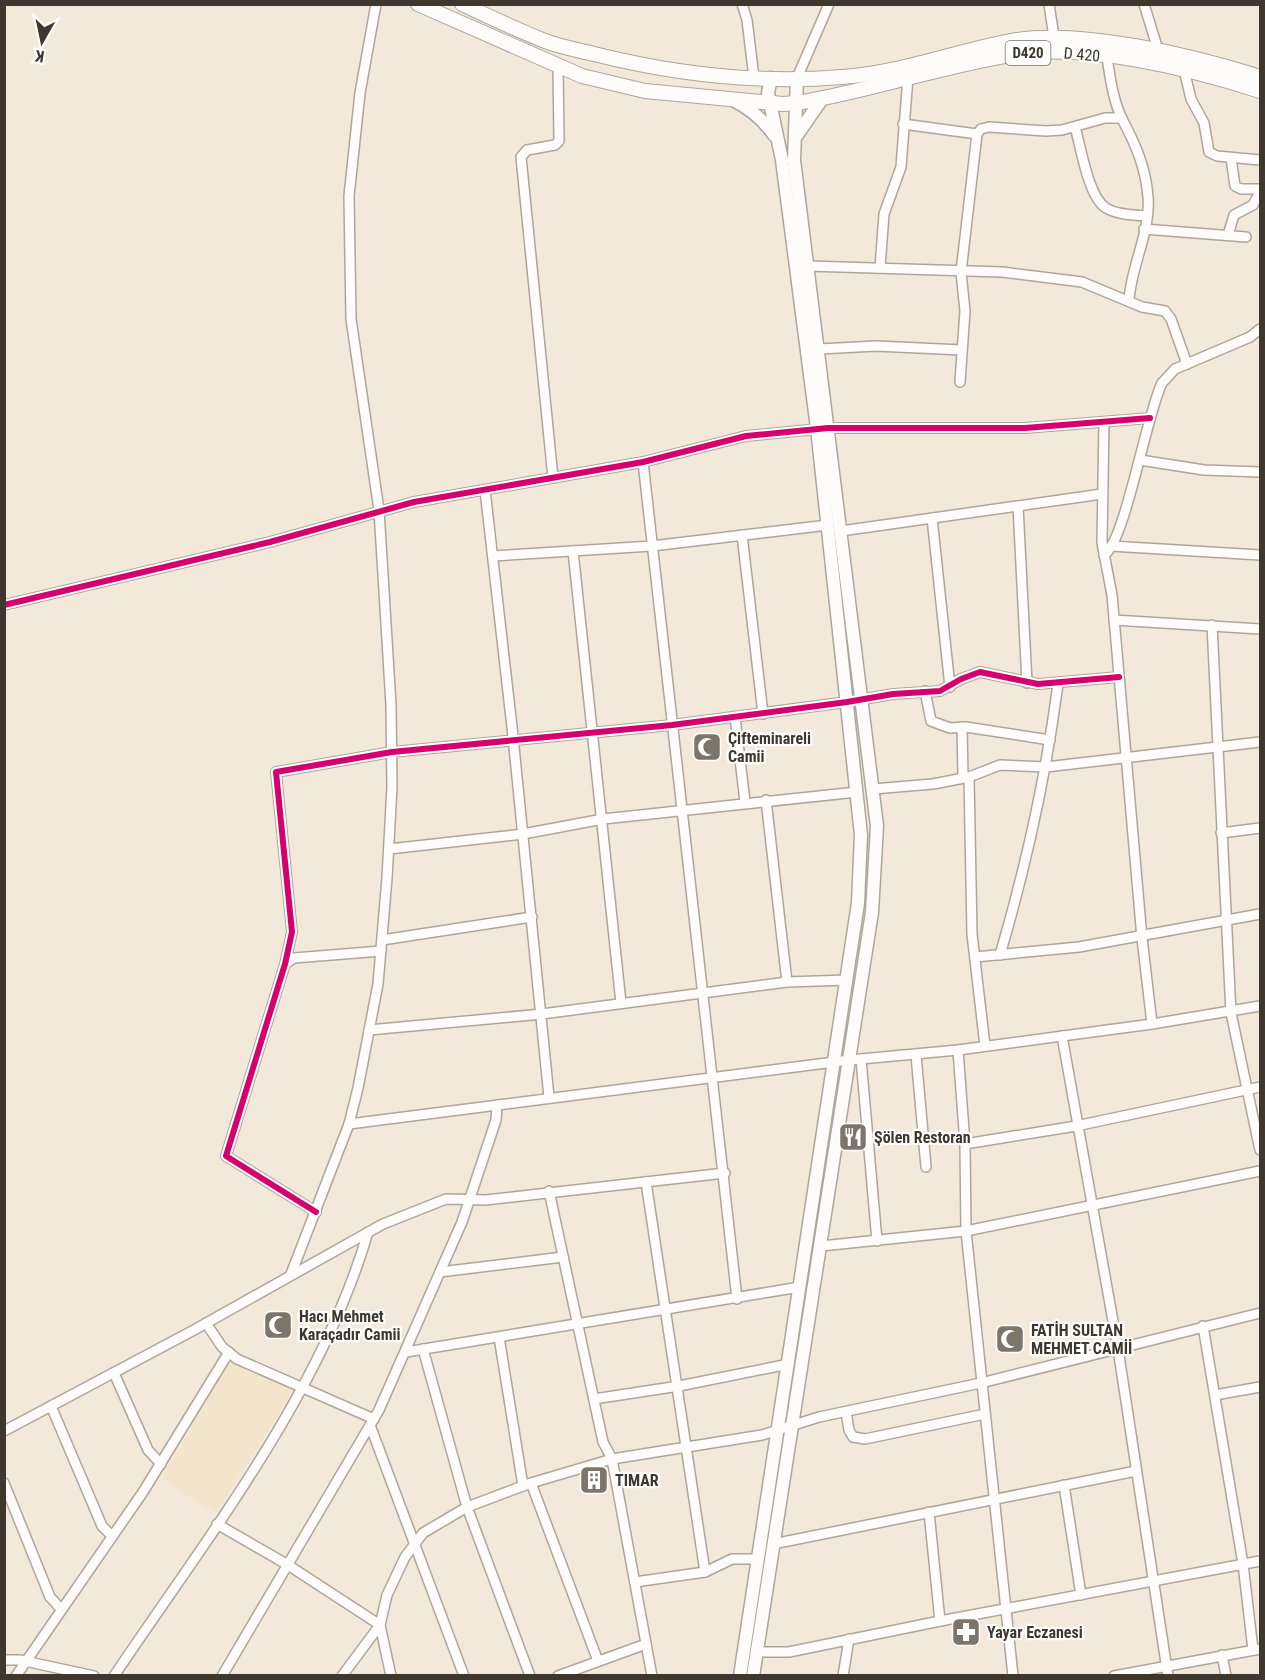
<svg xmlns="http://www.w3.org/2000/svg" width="1265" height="1680" viewBox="0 0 1265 1680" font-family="'Roboto Condensed',sans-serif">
<rect width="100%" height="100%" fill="#f2e9db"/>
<!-- built -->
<polygon fill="#f3e4cc" points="229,1362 236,1362 292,1384 293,1391 216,1513 162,1479"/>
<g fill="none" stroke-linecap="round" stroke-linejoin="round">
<!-- minor casing -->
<g stroke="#ada69c" stroke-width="12">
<g id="minor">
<polyline points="742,4 747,20 754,78"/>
<polyline points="1049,4 1054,37"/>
<polyline points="1144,4 1159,53"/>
<path d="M1107,57C1110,77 1113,100 1122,119C1135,143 1146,168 1148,197C1151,231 1131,266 1129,300"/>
<polyline points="1184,70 1191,99 1204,123 1209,152 1217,156 1260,160"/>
<polyline points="797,78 829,4"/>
<polyline points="903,124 977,134 981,129 989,127 1046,131 1062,130 1105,118 1122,118"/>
<path d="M1075,127C1081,147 1088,197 1106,208C1118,215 1134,215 1147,216"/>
<polyline points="1231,158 1235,186 1241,189 1260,189"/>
<polyline points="1144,229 1246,237"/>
<polyline points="1228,235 1234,215 1253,205 1260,192"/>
<polyline points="808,266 1002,272 1082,282 1142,307 1165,311 1171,319 1187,364"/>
<polyline points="880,268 884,214 901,167 908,77"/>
<polyline points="819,349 876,346 962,350"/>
<polyline points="960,382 965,311 961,272 977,134"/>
<polyline points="1104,422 1102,543 1112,595 1142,938 1152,1024"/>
<polyline points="1140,460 1204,470 1260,472"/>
<polyline points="643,462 737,1299"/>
<polyline points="553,478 521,157 527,150 555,145 559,141 558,66"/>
<polyline points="485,490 512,727 549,1097"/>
<polyline points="1018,506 1027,683"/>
<polyline points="932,518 950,687"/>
<polyline points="841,531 1102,494"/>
<polyline points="742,535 763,714"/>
<polyline points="1111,546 1260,555"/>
<polyline points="573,551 621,1003"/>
<path d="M1104,555C1125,543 1147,412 1162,383L1175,369L1250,337L1260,329"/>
<polyline points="493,556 652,546 828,525"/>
<polyline points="4,605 270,542 414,502 643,462 746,436 828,428 1025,428 1150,418"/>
<polyline points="1114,620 1260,629"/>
<polyline points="1212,625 1231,1013 1260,1150"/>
<polyline points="925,691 931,721 950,728 966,727 1050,740"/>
<polyline points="735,717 745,802"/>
<polyline points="962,727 963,776"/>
<polyline points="969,777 972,934 985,1046"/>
<polyline points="873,789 933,784 969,777 1000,765 1046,767 1260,742"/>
<polyline points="766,800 787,982"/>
<polyline points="1221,833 1260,828"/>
<polyline points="389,849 523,834 603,819 857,792"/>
<polyline points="382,940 532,917"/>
<path d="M1000,955C1026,866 1046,776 1058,684"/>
<polyline points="975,957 1079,947 1260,914"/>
<polyline points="285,964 294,958 381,951"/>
<polyline points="369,1030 542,1014 787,982 847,980"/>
<polyline points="1062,1036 1118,1349 1168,1676"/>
<polyline points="958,1050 965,1144 966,1231 1013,1676"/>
<polyline points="916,1055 926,1167"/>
<polyline points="861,1059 877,1241"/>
<polyline points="349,1124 850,1060 958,1050 1152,1024 1260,1006"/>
<polyline points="965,1144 1076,1126 1260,1087"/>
<polyline points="646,1182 705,1572"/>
<polyline points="549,1191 603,1442 612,1459 652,1676"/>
<polyline points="316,1212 226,1156 285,964 292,932 276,772 392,752 672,725 847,702 893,694 940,691 961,679 980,672 1038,684 1119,677"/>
<polyline points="821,1246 966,1231 1260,1171"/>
<polyline points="440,1272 563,1257"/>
<polyline points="291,1274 349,1124 358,1088 378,984 387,878 392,787 391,705 379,510 351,319 349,196 360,93 376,4"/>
<polyline points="206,1323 222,1347 237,1359 374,1419"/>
<polyline points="1203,1326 1243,1564 1253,1650"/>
<polyline points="499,1337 523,1486"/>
<polyline points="423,1349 467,1507 530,1676"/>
<polyline points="406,1352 800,1287"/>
<polyline points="114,1373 148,1450 161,1464"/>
<polyline points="1215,1395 1260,1387"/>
<polyline points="594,1399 679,1386 789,1364"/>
<polyline points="51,1406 102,1526 112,1536"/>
<polyline points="846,1412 849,1430 853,1437 865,1439 985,1414"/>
<polyline points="370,1425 464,1676"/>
<polyline points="4,1431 194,1330 383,1224 446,1199 486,1200 725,1173"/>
<polyline points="4,1483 50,1597 61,1609"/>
<polyline points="531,1483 598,1661"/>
<polyline points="1064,1485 1081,1595"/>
<polyline points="929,1512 940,1621"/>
<polyline points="217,1524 288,1565 380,1625 342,1676"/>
<polyline points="773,1544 1136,1471"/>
<polyline points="635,1582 705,1572 732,1559 758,1559"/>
<polyline points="757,1652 789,1652 940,1621 1260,1561"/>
<polyline points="1222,1655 1226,1676"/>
<polyline points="4,1660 20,1660 94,1676"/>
<polyline points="16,1676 143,1492 229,1352"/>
<path d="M114,1676C206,1539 322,1392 368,1232"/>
<polyline points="222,1676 379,1410 462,1222 496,1120 497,1105"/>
<polyline points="391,1676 380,1625 387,1595 405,1557 423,1533 467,1507 531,1483 612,1459 762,1435 819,1417 981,1383 1260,1313"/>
<polyline points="558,1676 646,1644"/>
<polyline points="843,1676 849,1639"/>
<polyline points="1114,1676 1260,1649"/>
</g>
</g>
<!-- major casing -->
<g stroke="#ada69c" stroke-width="15">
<g id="major">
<path d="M733,100C751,109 763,119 774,135"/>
<polyline points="797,135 822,99"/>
<polyline points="740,1676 858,903 861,835 817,428 782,160 768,93 771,78"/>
<polyline points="753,1676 872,912 877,826 794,160 797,78"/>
</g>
</g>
<!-- highway casing -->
<g stroke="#ada69c" stroke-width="16">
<g id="highway">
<path d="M418,4L582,76L645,91L783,104L797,103C869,91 938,67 1010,55C1083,42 1190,68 1260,91"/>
<path d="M462,4C490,17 517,30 545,41C561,47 578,50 594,54C674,74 759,84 842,77C899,73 954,52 1010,41C1080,28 1193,56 1260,77"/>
</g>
</g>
<!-- minor -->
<use href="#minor" stroke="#fdfcfa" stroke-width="9"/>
<!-- major -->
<use href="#major" stroke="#fdfcfa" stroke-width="12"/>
<!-- highway -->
<use href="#highway" stroke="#fdfcfa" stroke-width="14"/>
<!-- cycleway casing -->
<g stroke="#fff" stroke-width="10">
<g id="cycleway">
<polyline points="4,605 270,542 414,502 643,462 746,436 828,428 1025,428 1150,418"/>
<polyline points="316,1212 226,1156 285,964 292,932 276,772 392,752 672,725 847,702 893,694 940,691 961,679 980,672 1038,684 1119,677"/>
</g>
</g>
<!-- cycleway -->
<use href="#cycleway" stroke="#d6006c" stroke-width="6"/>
</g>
<!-- icons -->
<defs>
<g id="mosque-square" transform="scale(1.5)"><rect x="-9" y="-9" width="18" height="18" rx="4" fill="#7c756a" stroke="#fff"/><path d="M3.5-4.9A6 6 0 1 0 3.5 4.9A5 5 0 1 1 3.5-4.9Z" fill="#fff"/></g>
<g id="restaurant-square" transform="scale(1.5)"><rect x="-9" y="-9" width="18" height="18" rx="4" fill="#7c756a" stroke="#fff"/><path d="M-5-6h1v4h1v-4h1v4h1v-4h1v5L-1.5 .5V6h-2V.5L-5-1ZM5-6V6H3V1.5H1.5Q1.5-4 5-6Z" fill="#fff"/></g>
<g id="building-square" transform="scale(1.5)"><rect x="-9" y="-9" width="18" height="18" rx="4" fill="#7c756a" stroke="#fff"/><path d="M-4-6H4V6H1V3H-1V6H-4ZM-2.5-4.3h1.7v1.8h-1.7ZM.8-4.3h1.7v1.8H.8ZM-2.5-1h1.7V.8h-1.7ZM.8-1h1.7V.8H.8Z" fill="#fff"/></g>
<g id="pharmacy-square" transform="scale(1.5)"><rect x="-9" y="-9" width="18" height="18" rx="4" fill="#7c756a" stroke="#fff"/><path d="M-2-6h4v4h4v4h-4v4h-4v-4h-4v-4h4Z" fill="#fff"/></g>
</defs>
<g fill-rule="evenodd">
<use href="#mosque-square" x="707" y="747"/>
<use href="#restaurant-square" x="853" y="1137"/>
<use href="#mosque-square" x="278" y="1325"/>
<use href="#mosque-square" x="1010" y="1339"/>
<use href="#building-square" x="594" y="1480"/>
<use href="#pharmacy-square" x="966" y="1632"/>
</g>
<g text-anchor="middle" stroke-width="4.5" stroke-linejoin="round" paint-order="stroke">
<!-- shield labels -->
<rect fill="#fff" stroke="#77736c" stroke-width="1.5" x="1005.5" y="41" width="45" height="24" rx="4.5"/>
<g font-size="15" font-weight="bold" fill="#3d372d">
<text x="1028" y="58">D420</text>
</g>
<!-- street labels -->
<g font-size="16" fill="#3d372d" stroke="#fff">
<text transform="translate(1082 54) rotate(5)" y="6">D 420</text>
</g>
<!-- poi labels -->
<g font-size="16" font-weight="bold" fill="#3d372d" stroke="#fff" text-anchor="start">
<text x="728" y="744">Çifteminareli<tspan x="728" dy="18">Camii</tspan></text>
<text x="874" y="1143">Şölen Restoran</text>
<text x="299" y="1322">Hacı Mehmet<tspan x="299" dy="18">Karaçadır Camii</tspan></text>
<text x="1031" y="1336">FATİH SULTAN<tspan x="1031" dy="18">MEHMET CAMİİ</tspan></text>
<text x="615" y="1486">TIMAR</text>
<text x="987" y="1638">Yayar Eczanesi</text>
</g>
</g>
<!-- border -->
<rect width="1265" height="1680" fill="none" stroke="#3d372d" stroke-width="12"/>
<!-- north arrow -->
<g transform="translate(42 42) rotate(189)" stroke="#ffffff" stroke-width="4.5" paint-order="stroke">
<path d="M0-4.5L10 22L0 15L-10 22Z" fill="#3d372d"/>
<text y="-9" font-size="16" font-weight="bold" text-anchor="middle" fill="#3d372d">K</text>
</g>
</svg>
